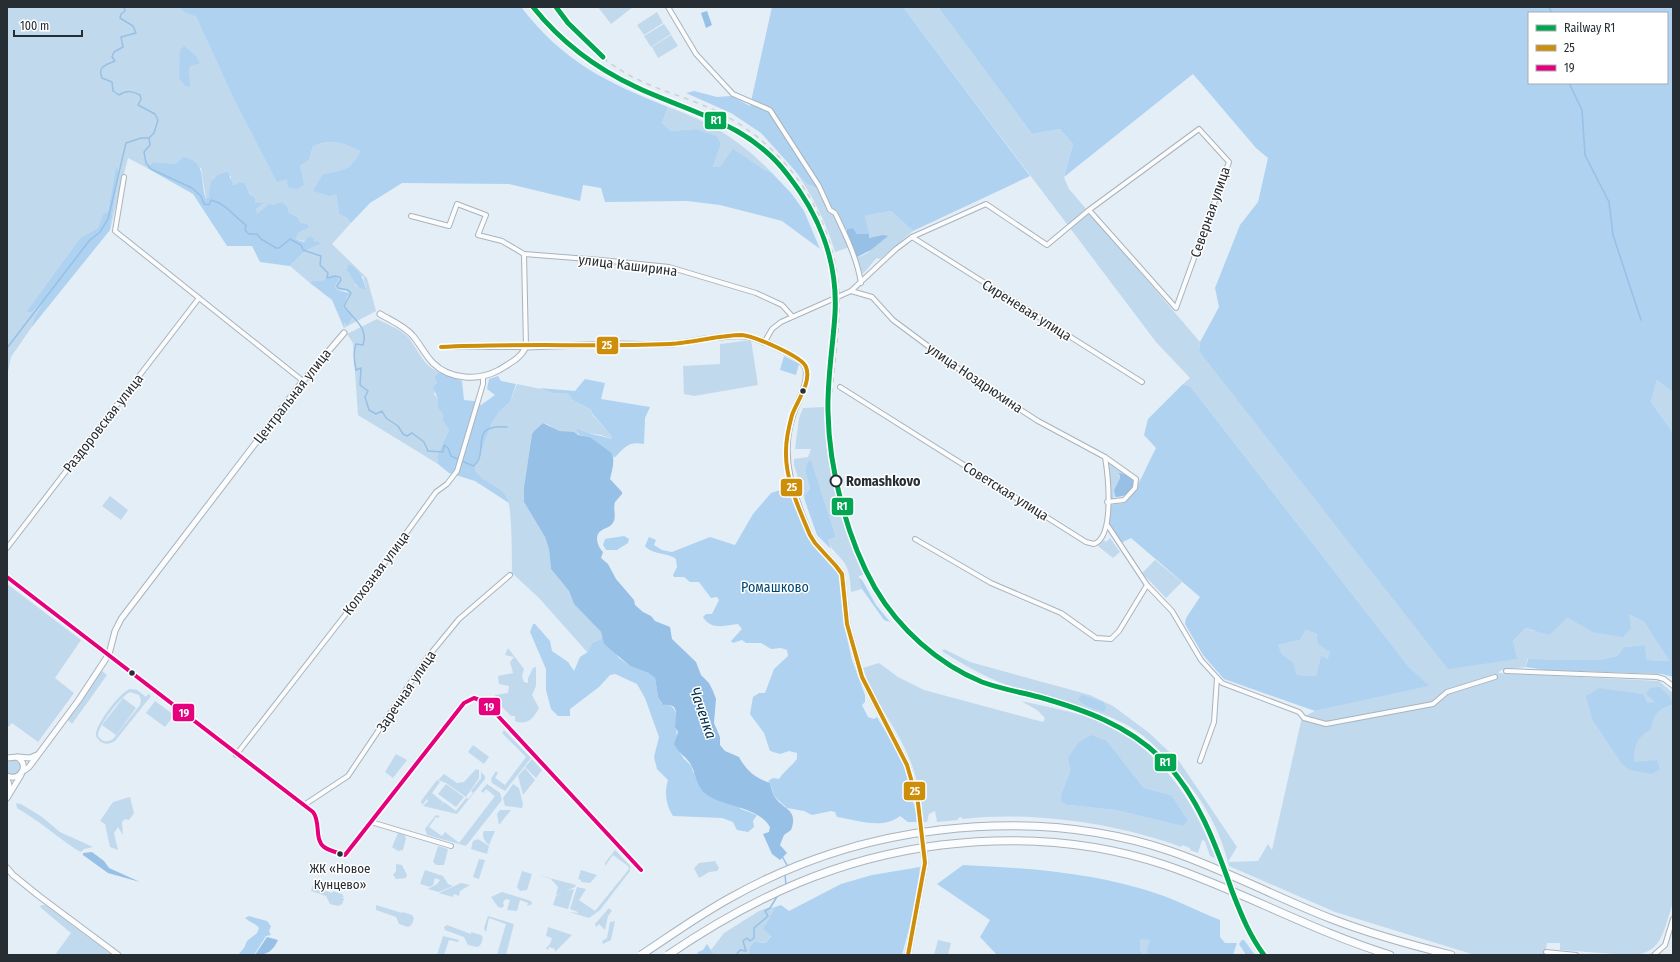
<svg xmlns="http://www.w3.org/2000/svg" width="1680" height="962" viewBox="0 0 1680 962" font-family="'Fira Sans Condensed',sans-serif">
<rect width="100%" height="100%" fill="#e4eef7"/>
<!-- green -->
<g fill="#c1d9ed" fill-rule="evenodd">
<path d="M7,7H178L185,13L196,15L231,93L300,166L309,160L313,146C332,138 343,143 360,151L355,163L343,170L323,174L336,194L339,214L347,218L351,223L332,244L367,278L376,311L344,328L343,322L348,313L343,307L348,297L347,291L337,290L335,286L338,281L321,282L313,280L310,283L290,266C299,256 307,248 320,244L294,239L298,233L309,228L300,224L298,217L289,213L281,202L256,215V209L264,204L254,203L245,183L241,182L234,185L231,183V176L214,177L209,187V196L206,199L201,168L176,164L153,162L147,168L128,158L110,230L119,172L116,167L108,212L103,215L98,228L80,238L26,312L31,313L41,301L40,310L34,318L31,328L11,357L7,377ZM363,276L366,288L356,286L353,277Z"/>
<polygon points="598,7 633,7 611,24"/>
<path d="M903,7H938L1032,134L1060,129L1073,144L1064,177L1069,189L1200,342L1199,351L1516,659L1513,641L1526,628L1534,631L1567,618L1592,632L1629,614L1644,622L1671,661L1647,660L1645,645L1624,647L1617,656L1599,660L1527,659L1526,667L1501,670L1498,673L1659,681L1673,693V903C1663,929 1664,955 1629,955L1560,950V943H1547L1545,955H1475L1335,912L1229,866C1221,832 1204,801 1181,775C1165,756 1148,736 1125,724C1095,708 1062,702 1030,693C999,684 969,669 942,651L944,649L970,662L1090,695L1113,706L1148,732L1179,761L1237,847L1228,862L1258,861L1268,844L1272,850L1302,717L1315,711L1428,686L1409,667L1190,386L1183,384L1190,378L1156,342Z"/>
<polygon points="657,12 663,23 644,35 637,25"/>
<polygon points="664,24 671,34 651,47 644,36"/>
<polygon points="671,35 678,46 658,58 652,47"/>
<path d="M668,107C712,123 740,140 772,173L713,167L721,144L696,129L671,131L662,123Z"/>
<path d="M793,168L807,184L819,190L828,211L833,215L850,247L835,252C826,222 812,194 793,168Z"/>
<path d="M891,211L913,231L880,259L877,258C870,264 867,272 859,276L857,257C868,255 878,246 881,236L869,238L865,216Z"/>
<path d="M377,319C386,324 401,329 408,337C418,349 423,366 439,372L434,377L437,383L434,394L438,399L437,407L443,414V421L449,430L437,456L438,464L358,415L353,343L347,334Z"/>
<polygon points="751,340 758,385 694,396 684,394 683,366 720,364 720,344"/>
<polygon points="1657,380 1673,392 1673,433 1651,402"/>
<path d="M517,384C534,387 550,392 567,393L574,401L592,410V414L612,437L611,439L601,435L576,431L580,435C572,432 565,434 558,431C552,428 549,424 543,423L534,431L532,434L524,487V502L545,537L549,549L551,569L569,591L574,604L601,632L603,638L592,643L588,653L539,598L512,573C512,560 512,505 507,498C499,486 480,482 475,469L491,425L499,412L510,402Z"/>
<path d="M824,407C827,469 840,517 864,574L858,577L862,589L851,592C850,581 850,570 843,561C837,553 831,550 828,540L836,537L811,460L805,470L810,489L805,495V501L794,465V459L808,457L811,449H795L799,418L803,408Z"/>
<polygon points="1107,460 1127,475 1118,475 1120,478 1114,490 1114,499 1109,499 1110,477"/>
<polygon points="110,496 128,510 121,520 102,506"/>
<polygon points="1110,538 1120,552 1113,558 1098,546 1104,540 1106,542"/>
<polygon points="1155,560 1182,582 1166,598 1142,573"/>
<polygon points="7,584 81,640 55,678 74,693 38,742 12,723 7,728"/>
<polygon points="1306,630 1317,634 1330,652 1329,659 1321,657 1316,676 1297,675 1293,662 1282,654 1278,645 1300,640"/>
<path d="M508,648L524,669L522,676L524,682L528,683V678L533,668L536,667V686L532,695L539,708C534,718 527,726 515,721V716H511L499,704L495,695L508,693L509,686L499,684L498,676L513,673L510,662L514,657L505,655Z"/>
<path d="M879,663L898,677L924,690L1043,722L1045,718L1037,710L1021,701C1051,708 1086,713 1114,728C1164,756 1197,806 1215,858L1210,856L1205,841L1202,840L1198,853L1190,850V848L1182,845L1181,847C1116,823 1031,811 962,819V817L958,818V820L937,822L935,811L929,814L927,822H924C921,799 917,775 907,753C894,724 873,699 863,668ZM1107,741L1144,788L1171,795L1182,826L1115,810L1069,805L1062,792L1070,771L1068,758Z"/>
<polygon points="102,671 107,675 72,724 67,719"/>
<path d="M130,689L137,690L146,697L148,694L151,696L115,741C107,746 100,744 96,736C94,726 120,692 130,689ZM130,692L139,695L141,700L140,705L113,739C107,743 102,742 98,736C97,727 122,695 130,692Z"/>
<polygon points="123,698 136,708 116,735 102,725"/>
<polygon points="155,701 174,715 165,727 146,713"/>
<polygon points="504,730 531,758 505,791 492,783 491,779 496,771 498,773 495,778 505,785 526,757 502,733"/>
<polygon points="473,745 489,757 484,764 468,752"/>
<polygon points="396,754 407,760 393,778 385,772"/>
<polygon points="532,759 542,770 536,778 525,767"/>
<circle cx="14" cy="767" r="8"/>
<polygon points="525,768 535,780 523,795 518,776"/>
<polygon points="476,769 479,770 479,778 466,797 446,783 438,780 444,774 457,783 464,782"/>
<polygon points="481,772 485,776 485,779 457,814 423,806 428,801 427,799 422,805 421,801 437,780 440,782 432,793 443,802 440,806 444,802 456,811 466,798 468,799 473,793 471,791 481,778"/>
<polygon points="446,784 464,797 456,807 438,794"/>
<polygon points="487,784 500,793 502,800 466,846 427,835 425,829 436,815 440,816 438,818 436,817 429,827 442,836 445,832 459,843 495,796 486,789 483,793 481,791"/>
<polygon points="513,784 519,788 523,804 522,808 505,806 503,798"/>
<polygon points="130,797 134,813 129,820 125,819 122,822 123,835 118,827 114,833 118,850 110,847 105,824 100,821 113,802"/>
<path d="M16,803L21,804L42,817L60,832L93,847L84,849L81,852L77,850C56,836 38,820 17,808Z"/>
<polygon points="500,810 511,810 499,825 497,814"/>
<path d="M484,831H495L489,845C485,842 481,836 484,831Z"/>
<polygon points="398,833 404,834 406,838 403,850 398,851 392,847"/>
<polygon points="478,839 489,846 487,854 471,849 473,841"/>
<polygon points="438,846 448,849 444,865 436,865 433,862"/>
<polygon points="615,850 630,866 630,871 600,910 589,918 569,912 578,913 578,912 570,909 577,887 586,889 579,900 595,911 629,869 628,866 613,855 605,866 605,863"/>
<polygon points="479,859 485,860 479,879 473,877"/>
<polygon points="715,861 719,868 717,871 709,872 699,878 694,868 699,863"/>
<polygon points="396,864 402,865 407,875 406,878 396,879 393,875 396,871"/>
<polygon points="425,870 443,876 448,884 453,886 439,892 428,889 437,884 440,880 435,878 433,885 430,887 420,884"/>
<polygon points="581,870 597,875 590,883 581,882 581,880 578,879"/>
<polygon points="522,871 532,874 527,890 520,891 517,887"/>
<polygon points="538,875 576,885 575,887 566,891 574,889 568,909 553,905 556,896 561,894 556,895 558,887 551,879"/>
<polygon points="461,883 470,885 460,891 459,896 454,894 453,897 439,893"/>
<polygon points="312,886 332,893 333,891 342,894 344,897 342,897 344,899 342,904 338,906 330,904 326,896 311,891"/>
<polygon points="502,892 531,901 532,904 527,906 528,903 520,900 517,911 507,910 510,900 506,899 503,902 504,906 502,908 498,907 491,897"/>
<polygon points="41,905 45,905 112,955 55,955 71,933 40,907"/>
<polygon points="376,905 402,913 403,912 412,915 414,918 412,924 410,924 412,925 408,927 399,924 396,917 376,910"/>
<polygon points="775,907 765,925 767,931 771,935 766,943 760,942 749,955 713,955 711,950 724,933 759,911 767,908"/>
<polygon points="609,908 612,911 608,916 605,930 599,924 596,927 595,924"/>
<polygon points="488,916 514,924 506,955 497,955 506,924 489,918 486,932 485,931 484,928"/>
<polygon points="615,921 611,940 603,944 602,941 607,938 610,922"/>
<polygon points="447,925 471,934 471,932 481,935 483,938 481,944 479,944 481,945 477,947 468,945 464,937 445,930 444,927"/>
<polygon points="548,927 572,935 555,952 555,949 549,947 548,950 546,948 550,944 552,938 546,936"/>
<polygon points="443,936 459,940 458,942 449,940 444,955 437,955"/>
<polygon points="1144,938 1150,940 1148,955 1143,955 1140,949 1140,939"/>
<polygon points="938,940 951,943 948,955 934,955"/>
</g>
<!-- forest -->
<g fill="#afd2f1" fill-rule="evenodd">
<path d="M178,7H521C563,61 605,82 668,107L662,123L671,131L696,129L716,136L721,144L713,167H720L733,149L766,171L772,173L791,193L804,211L820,249L782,221L720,205L687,201L605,202L601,188L583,185L580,201L509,184L402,183L370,203L351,223L347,218L339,214L336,194L330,196L313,191L323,174C342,170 352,171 360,151C343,143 332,138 313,146L309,160L300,166L304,185L297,189L288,187L287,179L277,182L231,93L196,16L185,13Z"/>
<polygon points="772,7 903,7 1030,176 913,231 891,211 865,216 869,234 857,234 853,228 845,230 838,212 831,208 824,192 807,184 761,133 731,113 686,93 694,91 717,97 731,96 750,106"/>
<path d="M938,7H1673V392L1657,380L1651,402L1673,433V677L1662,674L1545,670L1526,667L1528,659L1599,660L1617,656L1624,647L1645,645L1647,660L1670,661L1644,622L1629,614L1631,628L1623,637L1592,632L1567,618L1549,635L1526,628L1513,641L1517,659L1448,669L1199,351L1200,342L1219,307L1215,288L1240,225L1258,202L1268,158L1256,148L1193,74L1064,177L1073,144L1060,129L1032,134ZM1529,13H1667V83H1529Z"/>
<path d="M184,46L196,56L200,63L190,66C187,73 191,79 190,87L185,86L179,78L180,50Z"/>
<path d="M183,157C208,162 199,180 206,199L209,196C208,181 214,174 228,172L233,185L241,182L245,183L250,195L255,198V203H265L256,209L257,214L269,204L274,205L281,202L286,205L289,213L298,217L300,223L307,224L309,228L298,233L295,239L304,242L310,236L314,239V242L317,241L321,244C307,248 299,256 290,266L260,262L252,246H227L193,194L147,168L153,162L176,164Z"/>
<polygon points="116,166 119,172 110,230 31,328 34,318 40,309 41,302 31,313 26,312 80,238 98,228 103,214 108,212"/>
<path d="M348,264C359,269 363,277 366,289C354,289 354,278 347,270Z"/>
<path d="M332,275L338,278V281L335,286L337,290L349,293L343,307L352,317L348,325L344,322V328L332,300L310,283L313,280C322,282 325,281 332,275Z"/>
<polygon points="784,356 799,364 796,375 780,370"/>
<path d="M439,372L462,381L464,400L474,401L481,405L495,395L487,389L489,379L498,376L501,381L516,384L510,402L499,412L491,425L475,469C481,484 505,485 509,503L475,481L449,473L438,464L437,456L449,430L443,421V414L437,407L438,399L433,387L437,383L434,377Z"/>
<path d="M585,379L605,383L601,399L650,407L645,418L644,444C627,441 625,448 614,458L612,453L590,437L580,435L576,431L578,429C586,434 601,435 611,439L612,437L592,413V410L574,401L567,393H553L539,388L575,391Z"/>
<path d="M1183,384L1190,386L1409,667L1429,686L1315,711L1224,679L1203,655L1185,624L1186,618L1200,597L1131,538L1121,543L1109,524V505L1125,503C1139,487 1146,467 1156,448L1144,435L1148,419ZM1306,630L1317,634L1318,644L1330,652L1328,659L1321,656L1316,676L1297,675L1293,662L1282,654L1278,645L1300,640Z"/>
<polygon points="811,460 836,537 828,540 831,549 817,535 805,501 805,495 810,489 805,470 808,462"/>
<path d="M787,488L812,545L841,577L846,634L852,660L865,695V702L862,705L868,717L874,719L877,717L898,753L905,770L917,817L916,822H908L900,816C882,830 857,820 837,817L835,812L831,811L812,815L804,811L787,808L774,796L770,783L768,781L773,778L779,779C784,771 791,767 797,759V753L789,751L780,754L770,751L764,733L750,714L753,697L759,693H765L774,669L788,656L787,650L781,648L771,649L761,643H746L742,640L733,643L731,641L742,629L738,624C727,625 711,631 703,617L706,614H712L719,600L717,597L711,598L699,582H690L684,577H674L673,575L677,567L676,559C667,552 652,555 645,546L649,537L656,540L654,545L662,550L672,552L710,537L735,545L753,514L771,493Z"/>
<polygon points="624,536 629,539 628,543 617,550 606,550 603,545 605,539"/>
<polygon points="858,577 862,580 876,605 890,622 884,620 862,589"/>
<path d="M533,624H535L550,641L552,651L568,662L574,671L580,657L588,652L592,643L603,638L604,644L613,650L619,658L630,666L650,673L655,678L658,697L662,704C673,704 675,709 677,718L675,723C678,733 675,745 681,754C685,763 691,761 693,772L741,809L757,815L753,821L754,827L748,832L737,830L733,822L722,818L673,816C666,805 664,793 668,780L657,769L654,757L659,737L645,698L637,684L615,674L610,675L599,687L570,709V716H558L551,709L546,690V669L530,632Z"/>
<path d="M1660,687L1670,697L1673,704C1658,710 1654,712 1651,729C1636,739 1634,744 1634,762L1657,760L1660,769L1652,774L1630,770L1622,764L1592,719L1586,696L1600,688C1615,691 1629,691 1644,695L1647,703L1655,702L1646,694L1650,688Z"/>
<path d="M1082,695L1103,702L1106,707L1105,711L1103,712C1094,709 1084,706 1078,699Z"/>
<polygon points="1091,735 1107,741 1144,788 1171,795 1188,821 1182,826 1115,810 1068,805 1061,801 1062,792 1070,771 1068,758 1078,743"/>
<path d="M963,865C1030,868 1098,873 1161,895C1181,902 1200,912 1220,920V937L1225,943H1237L1233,955H1148L1147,949L1150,940L1140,939V949L1143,955H997L980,937L990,920L937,884Z"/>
<polygon points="920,867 917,899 902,955 749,955 750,947 754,942 766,943 771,936 763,929 775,907 781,905 789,911 841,884 872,875"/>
<path d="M249,916L267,921L271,926L269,931L271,935L266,936L254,955H238L244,948L247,941L257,933L259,928C255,923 249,922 245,918Z"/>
<polygon points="1242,940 1244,940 1255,955 1246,955 1239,944"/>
<polygon points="707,944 714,955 697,955 698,952 703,950"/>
</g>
<!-- water -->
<g fill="#96c0e5">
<polygon points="707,11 712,25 706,28 701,13"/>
<polygon points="853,228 857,234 869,234 869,238 883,235 888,236 871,250 857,257 847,233 847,229"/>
<path d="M543,423L559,431L574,432L578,435L590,437L612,453C615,462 612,470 610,479L622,492V494L615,502C613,508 616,515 614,521C611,527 606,528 602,530C593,535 598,547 603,552L601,558L608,564L616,579L634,600L635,605L643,612L651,616L655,621L670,627L672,639L696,662L701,675L709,683L713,691L716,699L714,723L720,737V745L725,751L739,757C746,770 755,778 770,783C771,787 772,792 774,796C783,810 799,809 791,830L784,835L780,845L787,853L780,860L772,854L763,834L769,832L770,827C758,806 725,808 706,794C697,788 696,774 691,765C688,758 679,754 674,744L678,732L675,727C675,716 681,703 663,705L658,697L655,678L649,673L630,666L604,644L601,632L574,604L569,591L551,569L549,549L545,537L524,502V487L532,434L534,431Z"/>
<path d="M1119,473L1127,475L1135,482C1129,492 1127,497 1115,497L1114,490L1120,478Z"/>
<polygon points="92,852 104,861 109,868 140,882 108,873 83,855 83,853"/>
<path d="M267,937L278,940C273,951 267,955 255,955Z"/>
</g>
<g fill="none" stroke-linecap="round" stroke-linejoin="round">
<!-- stream -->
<g stroke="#96c0e5" stroke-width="1.5">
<path d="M124,7L125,11L121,14L120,18L133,26L136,33L121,37L123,47L114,52L112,57L115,61C106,65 97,66 102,78L112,82L113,91L119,95C127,90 132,91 140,95L141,99L138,105L155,114L158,120L154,133L149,138L150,145L144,152L146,163L151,169L192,188L201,196L204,204L209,205L211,200C227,204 232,215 246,225L245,230L249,234H257L261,239L276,248H279L290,239L301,245L303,250L321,256L320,265L328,273L327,278L335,276L340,277L341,280L337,286L338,288L348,290L351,293L344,306C352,318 369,327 363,345L356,344C353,352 354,361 356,370L361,368L360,385L368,391L365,397L369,410L376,414L382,411L386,418L398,426L403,434L407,436L412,433L424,442L428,451L443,452L444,445L448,448L451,456L473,466C491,454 466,423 507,427"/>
<polyline points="1549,7 1552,13"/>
<polyline points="1569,83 1582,110 1585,155 1609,202 1613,235 1641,320"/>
<polyline points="7,348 89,241 100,232 108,219 126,143 141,138 149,138"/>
<polyline points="782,856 788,867"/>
<polyline points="785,874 786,886"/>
<polyline points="736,955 740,950 746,951 743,941 747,938 750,941 754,938 754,928 768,916 765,911 770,908 778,895"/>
</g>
<!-- minor casing -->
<g stroke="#abb3ba" stroke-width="6">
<g id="minor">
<path d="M668,7L696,54L733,94L770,110L819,186L830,210L835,213C846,236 857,258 861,283"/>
<polyline points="124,177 115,231 303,381"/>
<polyline points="411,216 449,226 457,204 486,215 478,235 502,241 524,254 601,260 669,267 756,293 782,305 792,316"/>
<polyline points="912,237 1142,382"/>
<polyline points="851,291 872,297 893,320 971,378 1038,421 1105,457 1136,479 1135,488 1124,500 1107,502"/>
<polyline points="764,343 772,329 781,322 851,291 896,249 912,237 986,204 1047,245 1089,210 1199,129 1229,162 1176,308 1089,210"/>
<polyline points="441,347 526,347 524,254"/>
<path d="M840,387L1086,542L1094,544C1115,537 1108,475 1105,457"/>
<polyline points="915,539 991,583 1061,613 1096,638 1111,639 1119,631 1147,585 1108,526"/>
<polyline points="7,548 199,298"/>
<path d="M7,577L313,812C321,822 314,839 324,847C330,851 338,853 345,855L464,703L474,698L485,702L641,870"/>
<polyline points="1147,585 1172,611 1201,660 1222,683 1299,712 1304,718 1326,724 1433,704 1447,692 1495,677"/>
<polyline points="1506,671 1657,677 1664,679 1673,686"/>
<polyline points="236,755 370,583 436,492 447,484 457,471 483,384 483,376"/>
<polyline points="1200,761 1214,722 1217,678"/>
<polyline points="304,805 348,776 427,658 459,619 510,575"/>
<polyline points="371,822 451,846"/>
<polyline points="1546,952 1576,955"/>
<polyline points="1654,955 1665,945 1673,919"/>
</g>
</g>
<!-- tertiary casing -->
<g stroke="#abb3ba" stroke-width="7">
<g id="tertiary">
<path d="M380,314C390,320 405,326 413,336C420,344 425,355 433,363C450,380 479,381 499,370C510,363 520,359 526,347C554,346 583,345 611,344C631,344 652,345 672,344C693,342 724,334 744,336C756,337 804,357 806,369C809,386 796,402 792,418C779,459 794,496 810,535L815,543L836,566L842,574L847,624L862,677L907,765L918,803L925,863L908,955"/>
<polyline points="18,757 30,758 37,755"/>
<path d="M7,758L17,757C30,764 21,782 7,776"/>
<polyline points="22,772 29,767 78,701 109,654 115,631 121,619 303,381 344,333"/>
<polyline points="7,779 9,785 8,795"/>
<polyline points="7,798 21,775"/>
<polyline points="7,868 13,875 39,896 118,955"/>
</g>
</g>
<!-- trunk casing -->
<g stroke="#abb3ba" stroke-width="9">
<g id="trunk">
<path d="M940,830C1017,821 1096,826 1170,851C1226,870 1277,898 1332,919C1371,934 1411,945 1451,955"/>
<path d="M941,845C1016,836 1093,841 1165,865C1242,891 1312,931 1390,955"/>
</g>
</g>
<!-- minor -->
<use href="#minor" stroke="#fbfcfe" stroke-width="4"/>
<!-- tertiary -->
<use href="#tertiary" stroke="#fbfcfe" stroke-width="5"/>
<!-- trunk -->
<use href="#trunk" stroke="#fbfcfe" stroke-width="7"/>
<!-- rail -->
<path stroke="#cdd0d2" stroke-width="1.5" stroke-dasharray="5 5" stroke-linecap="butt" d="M556,7C577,36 604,64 637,79C658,90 682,96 705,106C782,138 837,214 839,299C840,331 834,363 832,395"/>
<!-- trunk-bridge casing -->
<g stroke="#abb3ba" stroke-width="9" stroke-linecap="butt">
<g id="trunk-bridge">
<path d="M641,955C670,936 699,915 730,898C794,862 867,838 940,830"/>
<path d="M668,955C753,897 838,858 941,845"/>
</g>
</g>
<!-- trunk-bridge -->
<use href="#trunk-bridge" stroke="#fbfcfe" stroke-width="7"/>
<!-- bus-1 casing -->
<g stroke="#fff" stroke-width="7">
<path id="bus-1" d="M441,347C517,343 594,347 670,344C694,343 718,335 742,335C753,336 802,356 806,367C812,382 797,401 792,415C789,426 786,439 786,451C785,479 799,509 810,535L815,543L836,566L842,574L847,624L862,677L907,765L918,803L925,863L908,955"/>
</g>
<!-- bus-2 casing -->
<g stroke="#fff" stroke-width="7">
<path id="bus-2" d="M7,577L313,812C321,822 314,839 324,847C330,851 338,853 345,855L464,703L474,698L485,702L641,870"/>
</g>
<!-- bus-1 -->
<use href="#bus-1" stroke="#cd8e0a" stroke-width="4"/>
<!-- bus-2 -->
<use href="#bus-2" stroke="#e5007d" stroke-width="4"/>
<!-- rail-1 casing -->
<g stroke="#fff" stroke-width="8">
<g id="rail-1">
<path d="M533,7C561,42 595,68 636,87C691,113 748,123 787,174C819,214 838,262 835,314C833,346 827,379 828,412C829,469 847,539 875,588C899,629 938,664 982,682C1001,689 1020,692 1039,697C1085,710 1127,725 1161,758C1197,793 1216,845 1232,891C1241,914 1249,935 1264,955"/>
<polyline points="556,7 568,23 603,57"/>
</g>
</g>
<!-- rail-1 -->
<use href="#rail-1" stroke="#00a651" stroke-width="5"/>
</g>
<!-- markers -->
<g fill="#262d33" stroke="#fff" stroke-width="1.5">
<circle cx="803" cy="391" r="3.5"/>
<circle cx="132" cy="673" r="3.5"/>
<circle cx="340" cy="854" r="3.5"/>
</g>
<circle fill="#fff" stroke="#262d33" stroke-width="2" cx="836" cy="481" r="5.5"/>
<g text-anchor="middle" stroke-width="3" stroke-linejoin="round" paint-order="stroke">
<!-- bus labels -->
<g font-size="13" fill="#262d33" stroke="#fff">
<text x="340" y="873">ЖК «Новое<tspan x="340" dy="16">Кунцево»</tspan></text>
</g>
<!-- street labels -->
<g font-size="14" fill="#262d33" stroke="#fff">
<text transform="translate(1210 212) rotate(-71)" y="5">Северная улица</text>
<text transform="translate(628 265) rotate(7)" y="5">улица Каширина</text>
<text transform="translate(1027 310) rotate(32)" y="5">Сиреневая улица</text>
<text transform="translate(975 378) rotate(34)" y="5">улица Ноздрюхина</text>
<text transform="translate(292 396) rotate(-52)" y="5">Центральная улица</text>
<text transform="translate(103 423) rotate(-52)" y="5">Раздоровская улица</text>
<text transform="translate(1006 491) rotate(32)" y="5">Советская улица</text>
<text transform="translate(376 573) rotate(-53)" y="5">Колхозная улица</text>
<text transform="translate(406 691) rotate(-56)" y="5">Заречная улица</text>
</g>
<!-- stop labels -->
<g font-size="14" font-weight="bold" fill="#262d33" stroke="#fff" text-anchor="start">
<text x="846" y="486">Romashkovo</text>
</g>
<!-- park labels -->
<g font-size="14" fill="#004571" stroke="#fff">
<text x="775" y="592">Ромашково</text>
</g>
<!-- water labels -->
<g font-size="15" font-style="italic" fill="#002e4d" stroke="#fff">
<text transform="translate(703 713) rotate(71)" y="5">Чаченка</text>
</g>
</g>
<g stroke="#fff" stroke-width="1.5">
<rect x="704" y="111" width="23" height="19" rx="4" fill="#00a651"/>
<rect x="596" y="336" width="23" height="19" rx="4" fill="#cd8e0a"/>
<rect x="780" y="478" width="23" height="19" rx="4" fill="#cd8e0a"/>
<rect x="831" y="497" width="23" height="19" rx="4" fill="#00a651"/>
<rect x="478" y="697" width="23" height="19" rx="4" fill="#e5007d"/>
<rect x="172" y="703" width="23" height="19" rx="4" fill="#e5007d"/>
<rect x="1154" y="753" width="23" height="19" rx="4" fill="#00a651"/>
<rect x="903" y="781" width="23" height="20" rx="4" fill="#cd8e0a"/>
</g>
<g font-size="11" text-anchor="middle" font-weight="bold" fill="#fff">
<text x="716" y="124">R1</text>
<text x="607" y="349">25</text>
<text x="792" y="491">25</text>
<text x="842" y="510">R1</text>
<text x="489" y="711">19</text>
<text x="184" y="717">19</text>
<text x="1165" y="766">R1</text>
<text x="915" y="795">25</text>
</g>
<!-- border -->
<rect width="1680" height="962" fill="none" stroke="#262d33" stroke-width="16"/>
<!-- legend -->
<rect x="1528" y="12" width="140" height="72" fill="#ffffff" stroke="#a8abad"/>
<rect x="1536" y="25" width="20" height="6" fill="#00a651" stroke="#a8abad"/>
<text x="1564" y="32" font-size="12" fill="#262d33">Railway R1</text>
<rect x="1536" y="45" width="20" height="6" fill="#cd8e0a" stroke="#a8abad"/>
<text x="1564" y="52" font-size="12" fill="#262d33">25</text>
<rect x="1536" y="65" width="20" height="6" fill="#e5007d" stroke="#a8abad"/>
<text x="1564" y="72" font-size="12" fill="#262d33">19</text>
<!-- scale -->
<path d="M14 30v6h68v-6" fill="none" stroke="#262d33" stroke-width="2"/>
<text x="20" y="30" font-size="12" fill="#262d33" stroke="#ffffff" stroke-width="3" paint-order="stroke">100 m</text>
</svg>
